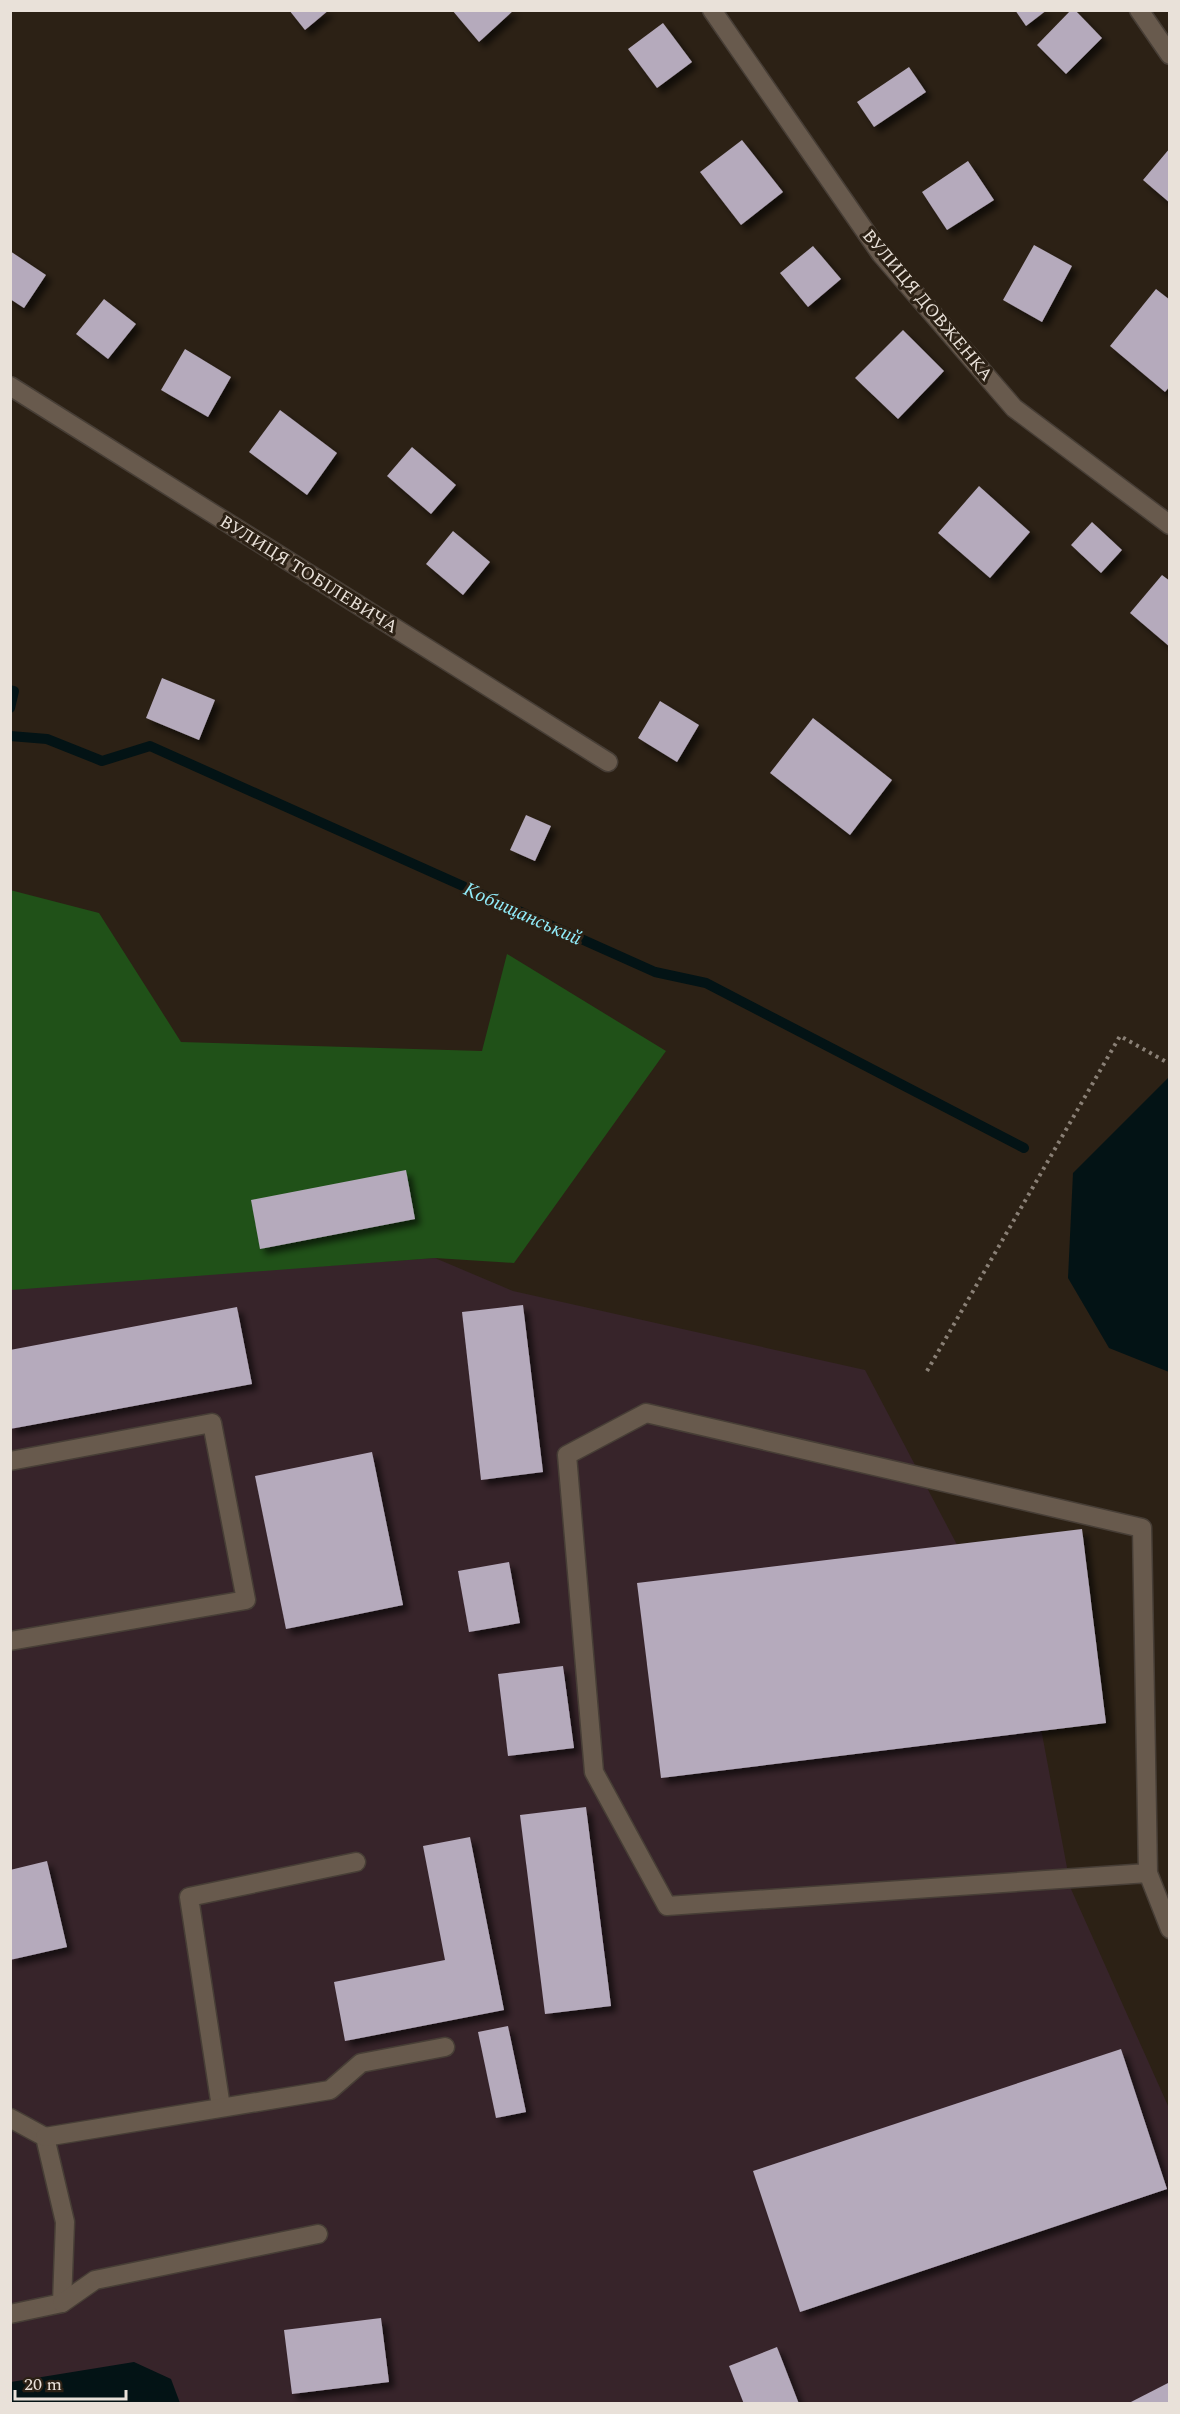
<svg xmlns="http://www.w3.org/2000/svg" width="1180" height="2414" viewBox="0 0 1180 2414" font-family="Spectral,serif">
<defs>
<filter id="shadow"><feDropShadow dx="5.5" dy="5.5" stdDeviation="3" flood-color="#0009"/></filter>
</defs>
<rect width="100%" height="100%" fill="#2c2115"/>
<!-- industrial -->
<polygon fill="#37242a" points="435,1258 513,1291 865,1370 1034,1691 1071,1889 1169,2108 1169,2403 11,2404 11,1288"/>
<!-- green -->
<polygon fill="#205118" points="10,890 99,913 181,1042 482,1051 507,954 666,1051 514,1263 435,1258 11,1290"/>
<!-- water -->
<g fill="#031315">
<polygon points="1169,1077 1169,1372 1109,1348 1068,1278 1073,1173"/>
<polygon points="134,2362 171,2379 180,2403 11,2403 11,2382"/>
</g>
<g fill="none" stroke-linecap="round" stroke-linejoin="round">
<!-- stream -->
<g stroke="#031315" stroke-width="10">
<polyline points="10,690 14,691 10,708"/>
<polyline points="10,736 47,739 102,761 150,746 655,972 706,983 1024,1148"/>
</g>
</g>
<!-- building -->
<g fill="#b5aabc" filter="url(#shadow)">
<polygon points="289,10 329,10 305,30"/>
<polygon points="452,10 514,10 479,42"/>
<polygon points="1015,10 1047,10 1026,26"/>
<polygon points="1071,10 1075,10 1102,38 1066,74 1037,45"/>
<polygon points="663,23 692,62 657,88 628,49"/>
<polygon points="909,67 926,92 874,127 857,102"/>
<polygon points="742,140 783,192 741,225 700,172"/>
<polygon points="1170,148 1170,203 1143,180"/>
<polygon points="968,161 994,200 947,230 922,192"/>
<polygon points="1034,245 1072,266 1042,322 1003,300"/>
<polygon points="813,246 841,279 808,307 780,273"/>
<polygon points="10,251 46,275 24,308 10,299"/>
<polygon points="1156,289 1170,300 1170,386 1165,392 1110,346"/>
<polygon points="104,299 136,324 108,359 76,334"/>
<polygon points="903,330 944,371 898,419 855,378"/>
<polygon points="185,349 231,377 208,417 161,390"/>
<polygon points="280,410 337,453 307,495 249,452"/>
<polygon points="412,447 456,485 431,514 387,476"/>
<polygon points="979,486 1030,532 990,578 938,533"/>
<polygon points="1092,522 1122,550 1101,573 1071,545"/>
<polygon points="453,531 490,562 463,595 426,564"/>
<polygon points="1162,575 1170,581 1170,647 1130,613"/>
<polygon points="162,678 215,700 199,740 146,718"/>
<polygon points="660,701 699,725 677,762 638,738"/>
<polygon points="813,718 892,780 850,835 770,773"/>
<polygon points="526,815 551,826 535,861 510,850"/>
<polygon points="406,1170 415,1219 260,1249 251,1200"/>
<polygon points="523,1305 543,1472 481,1480 462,1312"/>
<polygon points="237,1307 252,1384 10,1429 10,1350"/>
<polygon points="372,1452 403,1605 286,1629 255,1476"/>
<polygon points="1082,1529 1106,1723 661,1778 637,1583"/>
<polygon points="509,1562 520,1623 469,1632 458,1571"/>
<polygon points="563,1666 574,1748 508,1756 498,1674"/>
<polygon points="586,1807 611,2006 545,2014 520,1815"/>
<polygon points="470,1837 504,2010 345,2041 334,1982 445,1960 423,1846"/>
<polygon points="47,1861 67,1947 10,1960 10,1870"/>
<polygon points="508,2026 526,2112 496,2118 478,2032"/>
<polygon points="1121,2049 1167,2189 800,2312 753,2171"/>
<polygon points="381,2318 389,2382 292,2394 284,2330"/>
<polygon points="777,2347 799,2404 744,2404 729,2366"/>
<polygon points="1170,2382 1170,2404 1127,2404"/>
</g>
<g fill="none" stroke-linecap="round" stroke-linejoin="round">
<!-- service casing -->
<g stroke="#473e36" stroke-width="21">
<g id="service">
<polyline points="10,1461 212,1423 246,1600 10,1641"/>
<polyline points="1148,1873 667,1906 594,1772 567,1455 646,1413 1142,1528 1148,1873 1170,1929"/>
<polyline points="221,2107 189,1897 356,1862"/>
<polyline points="10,2118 45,2137 65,2222 62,2303 10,2314"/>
<polyline points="45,2137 330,2090 361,2063 445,2047"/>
<polyline points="62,2303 95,2280 318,2234"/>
</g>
</g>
<!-- minor casing -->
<g stroke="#473e36" stroke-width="21">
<g id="minor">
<polyline points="712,10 881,254 1014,408 1170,525"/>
<polyline points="1139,10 1170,55"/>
<polyline points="10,386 608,762"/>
</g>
</g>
<!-- path -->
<polyline stroke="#8a8076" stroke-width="4" stroke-dasharray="3 4.5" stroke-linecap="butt" points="927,1371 1120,1036 1170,1064"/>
<!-- service -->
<use href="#service" stroke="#685a4d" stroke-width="18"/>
<!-- minor -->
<use href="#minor" stroke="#685a4d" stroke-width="18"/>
</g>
<g text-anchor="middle" stroke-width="6" stroke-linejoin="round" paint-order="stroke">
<!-- street labels -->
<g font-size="18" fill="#e9e1d9" stroke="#2c2115">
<text transform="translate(928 305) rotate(50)" y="6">ВУЛИЦЯ ДОВЖЕНКА</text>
<text transform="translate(309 574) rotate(32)" y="6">ВУЛИЦЯ ТОБІЛЕВИЧА</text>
</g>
<!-- water labels -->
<g font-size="20" font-style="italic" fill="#92edfb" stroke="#2c2115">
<text transform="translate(523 913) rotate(24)" y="7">Кобищанський</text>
</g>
</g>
<!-- border -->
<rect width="1180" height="2414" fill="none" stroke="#e9e1d9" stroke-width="24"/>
<!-- scale -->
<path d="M15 2390v9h111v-9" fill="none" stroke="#e9e1d9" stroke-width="3"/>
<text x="24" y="2390" font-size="18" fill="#e9e1d9" stroke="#2c2115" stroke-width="4.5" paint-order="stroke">20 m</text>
</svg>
